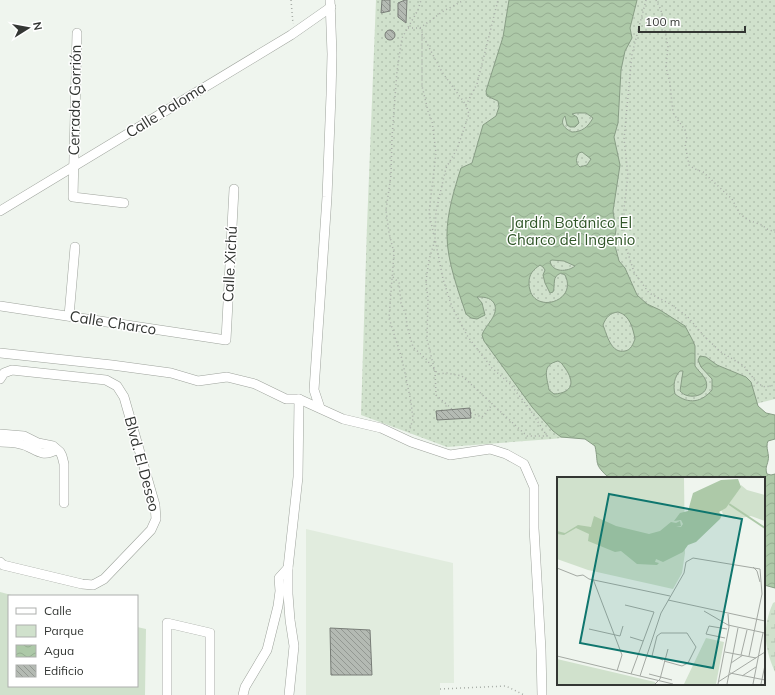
<svg xmlns="http://www.w3.org/2000/svg" width="775" height="695" viewBox="0 0 775 695" font-family="Mulish,sans-serif">
<defs>
<pattern id="wetland-marsh" width="20" height="14" patternUnits="userSpaceOnUse"><rect width="20" height="14" fill="#d0e1cc"/><path d="M1 5h8M5 5V1M11 12h8M15 12V8" fill="none" stroke="#b3c2b0"/></pattern>
<pattern id="garden-dots" width="8" height="8" patternUnits="userSpaceOnUse"><rect width="8" height="8" fill="#d0e1cc"/><path d="M2 2h.1M6 6h.1" fill="none" stroke="#b3c2b0" stroke-width="1.8" stroke-linecap="round"/></pattern>
<pattern id="water-waves" width="16" height="10" patternUnits="userSpaceOnUse"><rect width="16" height="10" fill="#adc9a8"/><path d="M0 5q4-4 8 0t8 0" fill="none" stroke="#95ad91"/></pattern>
<pattern id="building-back-hatch" width="6" height="6" patternUnits="userSpaceOnUse"><rect width="6" height="6" fill="#b4bab3"/><path d="M-1 5l2 2M0 0l6 6M5-1l2 2" fill="none" stroke="#939892"/></pattern>
</defs>
<rect width="100%" height="100%" fill="#eff5ee"/>
<!-- built -->
<polygon fill="#e1ecde" points="306,529 453,563 454,683 440,683 440,695 306,695"/>
<!-- green -->
<polygon fill="#d0e1cc" points="0,592 15,596 9,596 9,686 137,686 137,627 146,629 145,695 0,695"/>
<!-- wetland -->
<path fill="url(#wetland-marsh)" d="M775,602V672C764,647 762,628 773,603Z"/>
<!-- garden -->
<polygon fill="url(#garden-dots)" points="376,0 775,0 775,399 694,420 642,429 552,439 447,447 361,415 367,226"/>
<!-- water -->
<path fill="url(#water-waves)" stroke="#889d85" fill-rule="evenodd" d="M509,0H637L630,28L632,38L625,51L621,70L618,123L614,137L620,165L613,211L616,230L614,242L619,261L625,268L637,295L647,304L660,310L685,326L693,341L695,346V366C698,371 704,375 706,381C711,396 688,401 680,391L683,371H680C674,377 673,386 675,394C689,405 702,402 712,390V379L701,367L698,360L700,356L706,357L717,365L746,377L751,382L758,406L766,413L775,415V439L768,441C765,448 770,454 768,461C767,466 765,468 767,474L771,475L775,474V588L764,585V478H609C593,463 599,465 595,446L585,439L561,437L553,431L532,407L484,341L482,335C485,325 500,315 494,303C490,297 483,297 477,297L482,303L485,315L477,319L471,318L466,314C458,290 447,261 447,235C447,213 454,190 461,168L472,163L483,125L496,116L499,107L498,101L487,96L486,91L503,37ZM576,113H586L593,118C588,127 582,132 572,132C565,129 559,123 565,116L567,125L570,127H575L579,123L577,117L572,114ZM582,152L591,159L587,165L580,167C575,163 576,158 579,153ZM552,260L564,261L575,266C568,272 552,273 550,261ZM540,265L543,267L545,270L543,275L545,283L550,293L553,292C556,284 551,277 561,273L565,275C579,303 529,316 529,283C529,274 533,270 540,265ZM618,312C630,315 633,329 635,339C633,344 631,350 625,351C611,354 607,335 603,325C606,317 610,313 618,312ZM558,361C562,363 562,364 565,368C575,382 573,393 554,394L549,390C547,377 541,365 558,361Z"/>
<!-- building -->
<g fill="url(#building-back-hatch)" stroke="#787d77">
<polygon points="382,0 390,0 390,11 381,13"/>
<polygon points="405,0 407,0 406,23 398,17 398,3"/>
<circle cx="390" cy="35" r="5"/>
<polygon points="470,408 471,418 437,420 436,411"/>
<polygon points="330,628 370,630 372,675 331,675"/>
</g>
<g fill="none" stroke-linecap="round" stroke-linejoin="round">
<!-- minor casing -->
<g stroke="#9ea39c" stroke-width="10">
<g id="minor">
<polyline points="77,33 73,197 124,203"/>
<polyline points="0,211 291,35 331,7"/>
<polyline points="0,306 226,340 234,189"/>
<polyline points="69,316 75,247"/>
<polyline points="0,353 112,365 171,373 198,381 227,377 255,384 286,399 299,399 343,419 381,428 411,442 450,455 490,449 506,454 524,464 534,487 534,528 541,650 542,695"/>
<polyline points="0,379 4,373 12,370 106,380 117,386 124,397 155,505 156,519 151,530 104,579 93,585 82,584 3,565 0,562"/>
<polyline points="320,408 314,390 327,197 331,95 332,54 330,0"/>
<polyline points="0,434 24,436 38,443 53,446 60,452 62,456 64,464 64,503"/>
<path d="M0,442C6,442 13,442 20,444C34,446 39,459 56,450"/>
<polyline points="167,695 167,623 210,633 210,695"/>
<polyline points="243,695 245,687 267,650 278,606 280,591 279,578 288,568"/>
<polyline points="289,695 294,646 290,620 288,594 288,568 298,477 299,399"/>
</g>
</g>
<!-- path -->
<g stroke="#a8ada7" stroke-width="1.5" stroke-dasharray="1 3" stroke-linecap="butt">
<polyline points="291,0 293,24"/>
<polyline points="646,0 632,54 624,139 628,175 624,208 624,241 634,272 649,293 670,304 687,316 704,336 721,352 744,366 757,383 765,387 775,385"/>
<polyline points="656,0 661,10 668,47 666,67 670,83 673,113 685,130 687,139 685,144 689,165 695,169 703,172 732,199 740,214 748,220 762,225 767,229 775,232"/>
<polyline points="408,28 420,28 422,32 422,86 428,111 432,121 436,153 429,213 434,236"/>
<polyline points="420,28 442,12 464,0"/>
<polyline points="422,34 442,72 466,105"/>
<polyline points="393,277 399,283 401,303 406,315 407,326 413,347 426,359 438,374 447,373 462,376 527,436 547,436 529,408 510,384 492,368 468,337 452,307 443,279 435,239 436,211 446,168 457,149 469,114 466,105 477,84 498,0"/>
<polyline points="434,368 427,339 428,299 426,281 429,260 435,240"/>
<polyline points="435,371 436,395 453,410"/>
<polyline points="471,413 482,417 492,405"/>
<polyline points="409,432 413,419 411,402 402,359 389,318 394,253 389,233 386,210 391,175 392,137 397,71 402,38 418,10 421,0"/>
<polyline points="440,689 506,686 524,695"/>
</g>
<!-- minor -->
<use href="#minor" stroke="#fff" stroke-width="9"/>
</g>
<g text-anchor="middle" stroke-width="3" stroke-linejoin="round" paint-order="stroke">
<!-- street labels -->
<g font-size="15" fill="#333633" stroke="#fff">
<text transform="translate(75 100) rotate(-89)" y="5">Cerrada Gorrión</text>
<text transform="translate(166 110) rotate(-32)" y="5">Calle Paloma</text>
<text transform="translate(230 264) rotate(-87)" y="5">Calle Xichú</text>
<text transform="translate(113 323) rotate(9)" y="5">Calle Charco</text>
<text transform="translate(142 464) rotate(75)" y="5">Blvd. El Deseo</text>
</g>
<!-- park labels -->
<g font-size="15" fill="#305628" stroke="#fff">
<text x="571" y="228">Jardín Botánico El<tspan x="571" dy="17">Charco del Ingenio</tspan></text>
</g>
</g>
<!-- overview -->
<g transform="translate(557 477)">
<rect width="208" height="208" fill="#eff5ee"/>
<path d="M149,161L167,165L159,207H127ZM0,182L98,205V207H0Z" fill="#d0e1cc"/>
<path d="M184,8L190,13L208,18V44L194,39L178,42L167,39L164,33L172,27Z" fill="#d0e1cc"/>
<path d="M0,1H127L128,76L125,96L116,112L31,93L0,82Z" fill="#d0e1cc"/>
<path d="M181,2L184,10L169,31L162,35L165,38L163,42L139,65L131,68L126,75L106,85L99,82L98,85L102,86L100,88L80,87L64,74L58,75L31,64L32,57L19,51L7,58L0,57V54L8,56L21,48L34,50L37,39L59,49L92,57L103,54L114,45L119,46L123,44L124,49H119L124,50L126,47L124,43L117,44L123,36L131,34L136,16L164,3Z" fill="#adc9a8"/>
<path fill="none" stroke="#adc9a8" stroke-width="2" d="M172,27L208,51"/>
<path fill="none" stroke="#a4a9a3" stroke-width="1" d="M196,90L200,94L203,105M0,91L20,99L26,98L32,102L113,119M36,102L65,178L60,194M111,123L208,144M68,128L97,135L74,197M147,134L171,148L208,156M32,152L63,159L66,149M73,160L86,164M168,161L149,157L152,149L170,152M168,175L199,181M184,178L190,153M0,179L116,207M106,183L95,179L100,159L104,156H130L139,170L131,186L125,189L107,184M174,186L186,178M173,196L208,203M92,197L115,203M83,199L104,136L127,96L129,85L136,81L203,92L205,117L192,179M185,199L199,190M161,205L208,175M98,207L103,202L111,172M161,207L172,150L171,137M170,207L181,151M196,207L206,156M204,207L208,188"/>
<path fill="#0f766e" fill-opacity="0.15" stroke="#0f766e" stroke-width="2" d="M52,17L185,42L156,191L23,166Z"/>
<rect width="208" height="208" fill="none" stroke="#333633" stroke-width="2"/>
</g>
<!-- legend -->
<rect x="8" y="595" width="130" height="92" fill="#ffffff" stroke="#adafad"/>
<rect x="16" y="608" width="20" height="6" fill="#ffffff" stroke="#adafad"/>
<text x="44" y="615" font-size="12" fill="#333633">Calle</text>
<rect x="16" y="625" width="20" height="12" fill="#d0e1cc" stroke="#adafad"/>
<text x="44" y="635" font-size="12" fill="#333633">Parque</text>
<rect x="16" y="645" width="20" height="12" fill="url(#water-waves)" stroke="#adafad"/>
<text x="44" y="655" font-size="12" fill="#333633">Agua</text>
<rect x="16" y="665" width="20" height="12" fill="url(#building-back-hatch)" stroke="#adafad"/>
<text x="44" y="675" font-size="12" fill="#333633">Edificio</text>
<!-- north arrow -->
<g transform="translate(28 28) rotate(79)" stroke="#ffffff" stroke-width="3" paint-order="stroke">
<path d="M0-3L7 15L0 10L-7 15Z" fill="#333633"/>
<text y="-6" font-size="11" font-weight="bold" text-anchor="middle" fill="#333633">N</text>
</g>
<!-- scale -->
<path d="M639 26v6h106v-6" fill="none" stroke="#333633" stroke-width="2"/>
<text x="645" y="26" font-size="12" fill="#333633" stroke="#ffffff" stroke-width="3" paint-order="stroke">100 m</text>
</svg>
